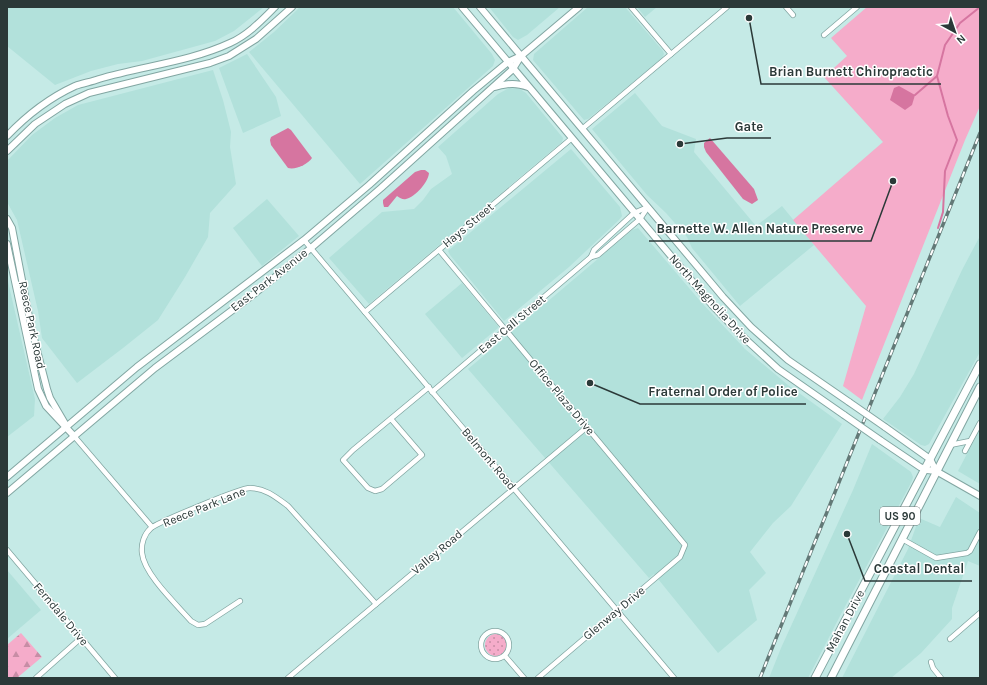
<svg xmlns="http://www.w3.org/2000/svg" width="987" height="685" viewBox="0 0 987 685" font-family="Karla,sans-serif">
<defs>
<pattern id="grass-dots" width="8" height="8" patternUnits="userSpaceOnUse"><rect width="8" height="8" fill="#f5acca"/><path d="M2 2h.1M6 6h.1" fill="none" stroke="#c78da5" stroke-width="1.8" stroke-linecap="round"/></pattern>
<pattern id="forest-firs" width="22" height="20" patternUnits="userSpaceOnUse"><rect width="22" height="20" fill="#f5acca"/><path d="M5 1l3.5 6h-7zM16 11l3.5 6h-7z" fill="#c78da5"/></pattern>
</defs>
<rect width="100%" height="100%" fill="#c5eae6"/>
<!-- built -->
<g fill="#b2e1db">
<polygon points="7,7 264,7 234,31 215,41 142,61 118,64 91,71 55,85 7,46"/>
<polygon points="300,7 453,7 492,54 495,60 493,66 360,184 249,52 274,32"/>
<polygon points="489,7 560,7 527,35 518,40 513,37"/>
<polygon points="588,7 625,7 663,51 664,54 662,58 654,65 588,119 584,120 533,60 534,54"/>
<polygon points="637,7 657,7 645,17"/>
<polygon points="247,54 276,97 281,116 243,133 219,68"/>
<polygon points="213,70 223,100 231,132 230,147 236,184 210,213 208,237 185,277 158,320 123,348 77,383 42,338 38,311 17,220 7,202 7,161 32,135 55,118 78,105"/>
<polygon points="509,88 520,89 526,93 563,138 562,142 369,304 329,258 382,212 414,209 423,200 431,189 452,174 446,156 438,147 498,94"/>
<polygon points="635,93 662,126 696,139 694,152 756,226 782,206 814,245 740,306 692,248 687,237 666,213 647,195 592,129"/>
<polygon points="571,149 620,207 622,216 619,220 569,267 504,321 450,255 448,251"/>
<polygon points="267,199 299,236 262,266 233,228"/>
<polygon points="638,228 701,302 745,349 788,385 842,424 791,506 773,523 750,552 766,573 749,590 757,620 718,653 654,574 649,578 468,369 632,230"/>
<polygon points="980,236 980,352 929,444 925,446 921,445 883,419 900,397 914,374 962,270"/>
<polygon points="7,277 35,399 34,416 7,437"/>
<polygon points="462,283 498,326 498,328 462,358 425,314"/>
<polygon points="980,429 980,484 958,471"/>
<polygon points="872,444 911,472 913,477 912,481 840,616 808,678 769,678 781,648 853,490"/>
<polygon points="956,497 980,513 980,566 968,561 952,608 952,619 921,653 891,678 842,678 908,549 919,518 940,527"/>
<polygon points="7,570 41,610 7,639"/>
</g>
<!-- grass -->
<circle fill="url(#grass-dots)" cx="496" cy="645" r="11"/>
<!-- forest -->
<polygon fill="url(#forest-firs)" points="21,633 42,657 17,678 7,678 7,645"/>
<!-- green -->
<polygon fill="#f5acca" points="867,7 980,7 980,106 965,140 862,400 843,386 866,306 793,220 883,142 824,77 847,56 831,38"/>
<!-- water -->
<g fill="#d675a0">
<polygon points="899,86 915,95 912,105 905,110 890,100 894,88"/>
<path d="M288,128L291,130L312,158C308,164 296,170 288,168L271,145L270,140L271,137Z"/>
<polygon points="710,138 754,189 758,200 752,204 743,199 706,152 704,147 704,143"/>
<path d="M421,170H425L429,173C428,183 415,197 406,199C403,200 400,198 397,196L388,207H384L383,203V200L415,172Z"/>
</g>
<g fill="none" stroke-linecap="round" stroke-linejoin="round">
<!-- stream -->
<g stroke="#d675a0" stroke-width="2">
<polyline points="937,76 948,116 957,140 945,171 943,212 938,228"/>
<polyline points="915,95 937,76 945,45 960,23 980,7"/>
</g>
<!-- street casing -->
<g stroke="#82a6a2" stroke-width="6">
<g id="street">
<polyline points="631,7 671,54"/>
<polyline points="786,7 793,15"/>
<polyline points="824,35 857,7"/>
<polyline points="582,129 727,7"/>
<polyline points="304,240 674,678"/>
<polyline points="439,250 685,545 680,557 538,678"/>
<polyline points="591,257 598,255 640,219 648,207"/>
<polyline points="365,312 572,138"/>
<polyline points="432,392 591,257 594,250 634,213 648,207"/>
<polyline points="391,419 422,455 382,489 375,491 368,488 343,460 353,450 429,387"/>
<polyline points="74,436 152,527"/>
<polyline points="950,445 970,441"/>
<polyline points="965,451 980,423"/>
<polyline points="902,539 936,558 967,553 970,551 980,532"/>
<polyline points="7,550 115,678"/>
<path d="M240,601L205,624L198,625L191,621C176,604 144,574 142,553C141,544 144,534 151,528C159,522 240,488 250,488C265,488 276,497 288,506L376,604"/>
<circle cx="495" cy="645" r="14"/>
<polyline points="950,639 980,613"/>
<polyline points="505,656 524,678"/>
<polyline points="931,662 933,668 941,678"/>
<polyline points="36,678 81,638"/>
<polyline points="288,678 587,427"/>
</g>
</g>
<!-- secondary casing -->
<g stroke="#82a6a2" stroke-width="8">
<g id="secondary">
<polyline points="462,7 713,306 741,335 778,369 844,415"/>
<polyline points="480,7 723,297 751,327 788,360 849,402"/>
<path d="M494,87C508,84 514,82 528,87"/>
<path d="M7,136C27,115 49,98 75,86C83,83 91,82 99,79C142,66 189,62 230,43C248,35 262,20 275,7"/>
<polyline points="7,151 35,124 65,104 89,93 210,63 229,56 256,39 292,7"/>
<polyline points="7,219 12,228 31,327 47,389 50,398 67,427"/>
<polyline points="7,244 38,389 46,406 74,436"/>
<polyline points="885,427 930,459 936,471"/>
<polyline points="880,440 920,467 927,470 936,471 980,496"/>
<polyline points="7,477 137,367 304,240 369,185 473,91 508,62 521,56 579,7"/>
<polyline points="7,493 155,368 254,294 311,248 381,188 513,69 521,56"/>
</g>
</g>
<!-- primary casing -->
<g stroke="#82a6a2" stroke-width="9">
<g id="primary">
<polyline points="815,678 980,364"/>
<polyline points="831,678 980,387"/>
</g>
</g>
<!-- street -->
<use href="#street" stroke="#fff" stroke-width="4.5"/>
<!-- secondary -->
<use href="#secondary" stroke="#fff" stroke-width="6"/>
<!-- primary -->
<use href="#primary" stroke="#fff" stroke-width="7"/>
<!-- rail casing -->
<g stroke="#637977" stroke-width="3.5">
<polyline id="rail" points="760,678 980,133"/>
</g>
<!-- rail -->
<use href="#rail" stroke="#fff" stroke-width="2" stroke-dasharray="6" stroke-linecap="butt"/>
<!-- secondary-bridge casing -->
<g stroke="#82a6a2" stroke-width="8" stroke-linecap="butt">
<g id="secondary-bridge">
<polyline points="849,402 885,427"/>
<polyline points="844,415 880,440"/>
</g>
</g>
<!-- secondary-bridge -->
<use href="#secondary-bridge" stroke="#fff" stroke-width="6"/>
</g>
<g text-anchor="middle" stroke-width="3" stroke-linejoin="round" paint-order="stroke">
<!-- shield labels -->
<rect fill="#fff" stroke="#6b7474" stroke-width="1" x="880" y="507" width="40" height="18" rx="3"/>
<g font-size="11" font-weight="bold" fill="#2b3938">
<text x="900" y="520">US 90</text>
</g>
<!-- street labels -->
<g font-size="12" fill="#2b3938" stroke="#fff">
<text transform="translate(468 225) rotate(-40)" y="4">Hays Street</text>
<text transform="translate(269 280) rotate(-38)" y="4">East Park Avenue</text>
<text transform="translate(710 299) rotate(48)" y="4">North Magnolia Drive</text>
<text transform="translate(512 324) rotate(-40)" y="4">East Call Street</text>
<text transform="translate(32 325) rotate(78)" y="4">Reece Park Road</text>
<text transform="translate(562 397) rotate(50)" y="4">Office Plaza Drive</text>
<text transform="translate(489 459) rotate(50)" y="4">Belmont Road</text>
<text transform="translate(204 507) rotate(-22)" y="4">Reece Park Lane</text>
<text transform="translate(437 552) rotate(-40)" y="4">Valley Road</text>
<text transform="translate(614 613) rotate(-40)" y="4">Glenway Drive</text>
<text transform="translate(61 614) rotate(50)" y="4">Ferndale Drive</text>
<text transform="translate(845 621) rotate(-62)" y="4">Mahan Drive</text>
</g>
</g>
<!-- callouts -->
<path fill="none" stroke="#2b3938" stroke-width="1.5" d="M749 18L761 84H941M680 144L727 138H771M893 181L871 241H649M590 383L640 404H806M847 534L865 581H972"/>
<g fill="#2b3938" stroke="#fff" stroke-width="1.5">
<circle cx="749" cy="18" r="4"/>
<circle cx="680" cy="144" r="4"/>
<circle cx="893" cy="181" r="4"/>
<circle cx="590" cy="383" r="4"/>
<circle cx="847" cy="534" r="4"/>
</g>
<g font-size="13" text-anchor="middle" font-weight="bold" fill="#2b3938" stroke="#fff" stroke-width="3" stroke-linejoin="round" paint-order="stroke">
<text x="851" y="76">Brian Burnett Chiropractic</text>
<text x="749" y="131">Gate</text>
<text x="760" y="233">Barnette W. Allen Nature Preserve</text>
<text x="723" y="396">Fraternal Order of Police</text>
<text x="919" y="573">Coastal Dental</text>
</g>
<!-- border -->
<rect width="987" height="685" fill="none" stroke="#2b3938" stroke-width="16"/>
<!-- north arrow -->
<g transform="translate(955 32) rotate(140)" stroke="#ffffff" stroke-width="3" paint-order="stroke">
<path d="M0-3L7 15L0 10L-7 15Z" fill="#2b3938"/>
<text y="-6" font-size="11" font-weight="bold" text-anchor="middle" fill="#2b3938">N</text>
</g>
</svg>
